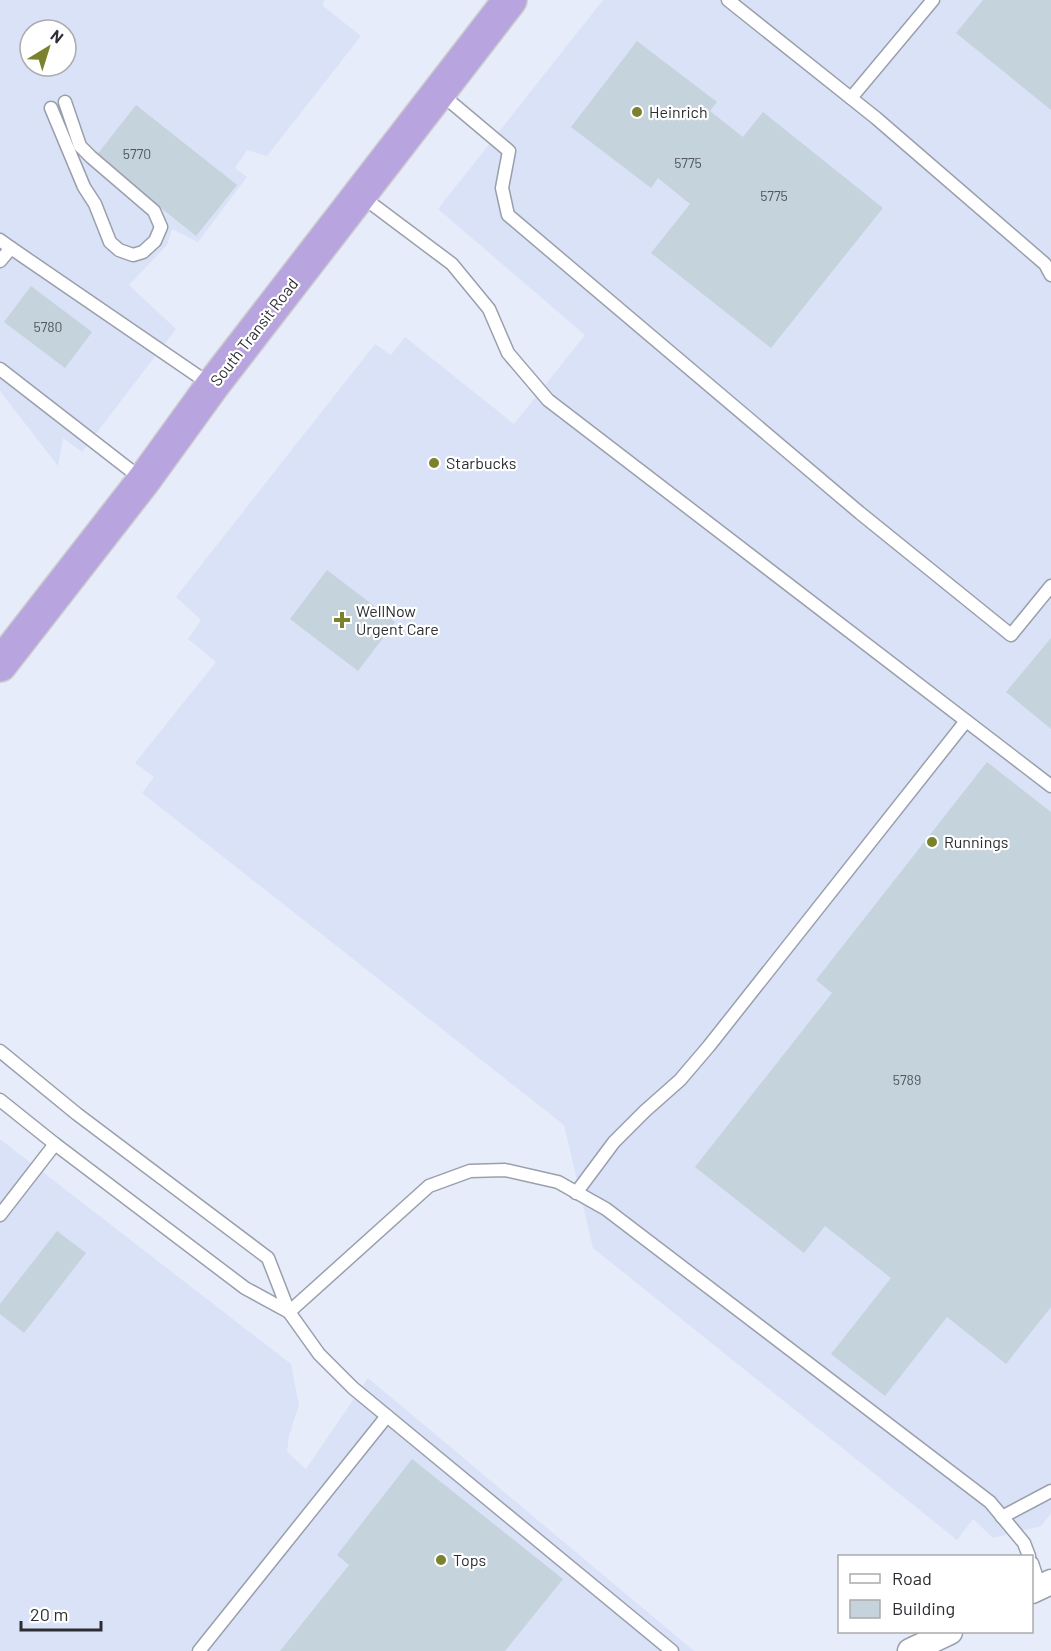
<svg xmlns="http://www.w3.org/2000/svg" width="1051" height="1651" viewBox="0 0 1051 1651" font-family="Barlow,sans-serif">
<rect width="100%" height="100%" fill="#e7ecfa"/>
<!-- built -->
<g fill="#dae2f7" fill-rule="evenodd">
<path d="M0,0H325L322,5L361,36L267,156L247,150L235,168L247,177L198,242L172,229L167,245L129,285L176,329L82,452L63,438L58,466L0,391ZM30,30H66V66H30Z"/>
<polygon points="603,0 1051,0 1051,1513 1041,1526 993,1538 973,1519 957,1540 593,1248 564,1125 142,793 154,777 135,763 216,662 188,639 201,620 176,597 375,344 391,355 405,337 514,424 585,335 438,209"/>
<polygon points="0,1139 291,1364 299,1405 289,1436 287,1452 306,1469 368,1378 694,1651 0,1651"/>
</g>
<!-- building -->
<g fill="#c5d3dc">
<polygon points="983,0 1051,0 1051,110 956,33"/>
<polygon points="637,41 717,102 710,111 743,137 763,112 883,208 771,348 651,253 690,204 658,178 651,188 571,127"/>
<polygon points="136,105 237,185 196,236 96,156"/>
<polygon points="31,286 92,332 65,368 4,322"/>
<polygon points="327,570 395,622 358,671 290,619"/>
<polygon points="1051,638 1051,729 1006,692"/>
<polygon points="987,762 1051,812 1051,1307 1006,1364 947,1317 885,1396 831,1354 891,1278 825,1226 804,1253 695,1167 832,993 816,980"/>
<polygon points="57,1231 86,1253 24,1333 0,1314 0,1304"/>
<polygon points="412,1459 563,1579 505,1651 280,1651 349,1565 337,1555"/>
</g>
<g fill="none" stroke-linecap="round" stroke-linejoin="round">
<!-- service casing -->
<g stroke="#9a9fac" stroke-width="15">
<g id="service">
<polyline points="728,0 876,118 1045,264 1051,275"/>
<polyline points="440,93 509,151 502,188 508,215 860,513 1011,635 1051,586"/>
<polyline points="851,98 933,0"/>
<polyline points="51,108 84,187 95,204 110,242 119,250 133,255 143,252 155,241 161,227 154,211 91,157 80,146 65,102"/>
<polyline points="360,195 452,264 489,309 508,353 548,400 1051,786"/>
<polyline points="0,240 11,248"/>
<polyline points="0,261 11,248 211,385"/>
<polyline points="0,369 143,480"/>
<polyline points="0,1051 77,1114 268,1258 289,1312 245,1288 55,1144 0,1100"/>
<polyline points="576,1193 614,1142 645,1111 680,1080 709,1046 966,721"/>
<polyline points="0,1215 55,1144"/>
<polyline points="1002,1517 1051,1491"/>
<polyline points="1032,1563 1040,1587"/>
<polyline points="199,1651 387,1416"/>
<polyline points="672,1651 353,1388 319,1354 289,1312 429,1186 470,1171 505,1170 558,1182 606,1209 990,1502 1024,1543 1029,1556"/>
</g>
</g>
<!-- minor casing -->
<g stroke="#9a9fac" stroke-width="27">
<g id="minor">
<polyline points="1032,1591 1051,1582"/>
<polyline points="910,1651 950,1632"/>
</g>
</g>
<!-- trunk casing -->
<g stroke="#cccdce" stroke-width="36">
<polyline id="trunk" points="0,665 144,480 212,386 510,0"/>
</g>
<!-- service -->
<use href="#service" stroke="#fff" stroke-width="12"/>
<!-- minor -->
<use href="#minor" stroke="#fff" stroke-width="24"/>
<!-- trunk -->
<use href="#trunk" stroke="#b8a4de" stroke-width="33"/>
</g>
<!-- markers -->
<g fill="#7a822d" stroke="#fff" stroke-width="2">
<circle cx="637" cy="112" r="6"/>
<circle cx="434" cy="463" r="6"/>
<path d="M339 611h6v6h6v6h-6v6h-6v-6h-6v-6h6z"/>
<circle cx="932" cy="842" r="6"/>
<circle cx="441" cy="1560" r="6"/>
</g>
<g text-anchor="middle" stroke-width="4.5" stroke-linejoin="round" paint-order="stroke">
<!-- number labels -->
<g font-size="14" fill="#52575d">
<text x="137" y="159">5770</text>
<text x="688" y="168">5775</text>
<text x="774" y="201">5775</text>
<text x="48" y="332">5780</text>
<text x="907" y="1085">5789</text>
</g>
<!-- poi labels -->
<g font-size="16" fill="#2c2e33" stroke="#fff" text-anchor="start">
<text x="649" y="118">Heinrich</text>
<text x="446" y="469">Starbucks</text>
<text x="356" y="617">WellNow<tspan x="356" dy="18">Urgent Care</tspan></text>
<text x="944" y="848">Runnings</text>
<text x="453" y="1566">Tops</text>
</g>
<!-- street labels -->
<g font-size="16" fill="#2c2e33" stroke="#fff">
<text transform="translate(254 332) rotate(-52)" y="6">South Transit Road</text>
</g>
</g>
<!-- legend -->
<rect x="838" y="1555" width="195" height="78" fill="#ffffff" stroke="#ababad" stroke-width="1.5"/>
<rect x="850" y="1574" width="30" height="9" fill="#ffffff" stroke="#ababad" stroke-width="1.5"/>
<text x="892" y="1585" font-size="18" fill="#2c2e33">Road</text>
<rect x="850" y="1600" width="30" height="18" fill="#c5d3dc" stroke="#ababad" stroke-width="1.5"/>
<text x="892" y="1615" font-size="18" fill="#2c2e33">Building</text>
<!-- north arrow -->
<g transform="translate(48 48) rotate(38)"><circle r="28" fill="#ffffff" stroke="#ababad" stroke-width="1.5"/>
<path d="M0-4.5L10 22L0 15L-10 22Z" fill="#7a822d"/>
<text y="-9" font-size="16" font-weight="bold" text-anchor="middle" fill="#2c2e33">N</text>
</g>
<!-- scale -->
<path d="M21 1621v9h80v-9" fill="none" stroke="#2c2e33" stroke-width="3"/>
<text x="30" y="1621" font-size="18" fill="#2c2e33" stroke="#ffffff" stroke-width="4.5" paint-order="stroke">20 m</text>
</svg>
